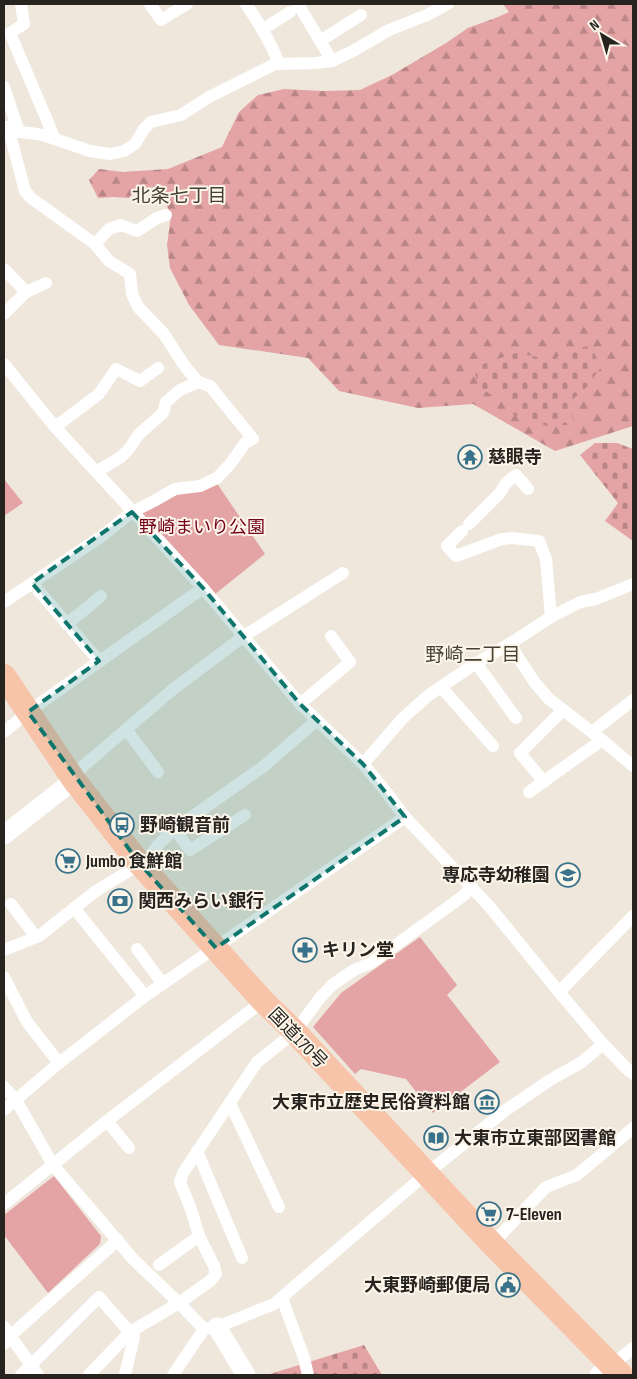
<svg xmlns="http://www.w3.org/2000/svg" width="637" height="1379" viewBox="0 0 637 1379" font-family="'Sofia Sans Condensed','Noto Sans JP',sans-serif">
<defs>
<pattern id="forest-firs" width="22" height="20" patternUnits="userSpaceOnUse" patternTransform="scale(1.25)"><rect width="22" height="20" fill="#e4a4a5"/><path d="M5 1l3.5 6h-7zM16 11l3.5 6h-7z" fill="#b98586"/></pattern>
<pattern id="cemetery-stones" width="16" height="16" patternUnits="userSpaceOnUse" patternTransform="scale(1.25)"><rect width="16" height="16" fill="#e4a4a5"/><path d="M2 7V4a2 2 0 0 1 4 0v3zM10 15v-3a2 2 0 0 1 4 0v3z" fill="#b98586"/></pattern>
</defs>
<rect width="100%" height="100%" fill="#efe7dc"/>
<!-- forest -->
<polygon fill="url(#forest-firs)" points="503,4 633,4 633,426 555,451 473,404 418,408 339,391 308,358 219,345 189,305 170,268 167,245 171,215 164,200 161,187 136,188 129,198 113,197 98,198 89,180 99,169 123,172 168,169 222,147 239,112 258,95 284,89 323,91 360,90 392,75 446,43 468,28 498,17 509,12"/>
<!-- cemetery -->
<g fill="url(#cemetery-stones)">
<polygon points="589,346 602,366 585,389 573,399 573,424 550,427 509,413 505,390 490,394 478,386 474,367 516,353 555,360 562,351"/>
<polygon points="595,443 617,443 633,449 633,541 605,521 618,503 580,455"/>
<polygon points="364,1345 382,1375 271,1375 270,1374"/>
</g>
<!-- park -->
<g fill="#e4a4a5">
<polygon points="4,479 23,503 4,516"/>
<polygon points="216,482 265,554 214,595 140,515 176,492"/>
<polygon points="420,937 457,985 447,995 500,1062 433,1113 406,1079 361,1069 355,1074 313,1027 341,993"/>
<polygon points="54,1176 101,1236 100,1244 48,1293 4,1235 4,1215"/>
</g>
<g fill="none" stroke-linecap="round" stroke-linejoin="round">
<!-- street -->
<g stroke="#fff" stroke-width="12">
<polyline points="21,4 24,24 10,33 55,139"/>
<polyline points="150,4 161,20 187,4"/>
<path d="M246,4C259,23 271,42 279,64"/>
<polyline points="298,4 332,61"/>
<polyline points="263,29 290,12"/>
<polyline points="320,41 361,15"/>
<polyline points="4,87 19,132"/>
<polyline points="4,127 8,127 19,132 30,133 43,135 90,151 110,154 124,151 135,144 144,129 151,122 181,115 209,97 275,64 317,63 332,61 353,51 389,30 427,15 448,4"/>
<polyline points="95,244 109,229 121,225 137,231 157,218 166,215"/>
<polyline points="4,269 26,292"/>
<polyline points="4,314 26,292 46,283"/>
<polyline points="4,364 55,427 203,588 300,704 363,764 383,788 405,817 489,906 559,992 603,1044 627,1069 633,1074"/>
<polyline points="55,427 99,394 116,369 140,381 158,368"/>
<polyline points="96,472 121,457 129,449 139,434 163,413 166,402 180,390 198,382"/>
<polyline points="469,524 500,493 506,483 516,475 528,489"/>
<polyline points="462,531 447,546 456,556 502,539 512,538 539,541 546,559 551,617"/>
<polyline points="32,583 99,661"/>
<polyline points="4,602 102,536 132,512 154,501 175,489 200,486 217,478 231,463 245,443 253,439 210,386 198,382 184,365 164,334 138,307 132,294 130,274 109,261 95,244 31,198 25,191 8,127"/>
<polyline points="67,624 101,596"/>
<polyline points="511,643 516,654 535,683 549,699 602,740 633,766"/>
<polyline points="476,663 516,718"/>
<polyline points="441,687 493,746"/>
<polyline points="300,704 350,662 331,636"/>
<polyline points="126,729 158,772"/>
<polyline points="4,732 28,712 203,588"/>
<polyline points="592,732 633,700"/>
<polyline points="363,764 403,718 429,695 476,663 511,643 551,617 580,602 596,599 633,584"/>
<polyline points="74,780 82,767 172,690 244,636 343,573"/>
<polyline points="544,782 520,753 563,710"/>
<polyline points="529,792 602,740"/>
<polyline points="175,830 190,850 245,815"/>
<polyline points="142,866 159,844 172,831 264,766 317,720"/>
<polyline points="11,904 36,937"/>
<polyline points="74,908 145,996"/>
<polyline points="137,949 163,984"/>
<polyline points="4,950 39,936 96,891 140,864"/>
<polyline points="4,977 27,1022 59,1063"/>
<polyline points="559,992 633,916"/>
<polyline points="4,1087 16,1100 53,1165 133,1259 179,1303 204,1329"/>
<polyline points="230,1103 279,1207"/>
<polyline points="4,1110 59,1063 145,996 405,817"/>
<polyline points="107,1121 129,1148"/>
<polyline points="197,1151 242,1258"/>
<polyline points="4,1204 107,1121 263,1001"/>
<polyline points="492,1244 546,1187 577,1175 633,1128"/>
<polyline points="159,1265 199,1236"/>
<polyline points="282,1298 304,1358 308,1375"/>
<polyline points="4,1327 38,1375"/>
<polyline points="4,1344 10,1336 118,1240"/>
<polyline points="611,1366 633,1348"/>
<polyline points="21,1375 99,1297 134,1337 125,1375"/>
<polyline points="89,1375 130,1332 179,1303 210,1281 216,1274 214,1266 199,1236 192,1212 180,1182 183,1173 257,1062 295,1032 319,999 332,985 354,970 371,963 463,896 472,887"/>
<polyline points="173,1375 204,1329 217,1327 274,1304 426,1174 506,1110 550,1080 582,1062 603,1044"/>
</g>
<!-- secondary -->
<g stroke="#fff" stroke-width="19">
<polyline points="4,835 74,780"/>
<polyline points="217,1327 246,1375"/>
<polyline points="599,1375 611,1366"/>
</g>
<!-- highway -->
<polyline stroke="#f7c4aa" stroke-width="24" points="4,676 74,780 140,864 263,1001 295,1032 492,1244 621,1375"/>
</g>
<!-- marked area -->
<path fill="#0f766e" fill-opacity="0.2" stroke="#0f766e" stroke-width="4" stroke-dasharray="10 6" stroke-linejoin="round" d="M132,512L203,588L300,704L363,764L405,817L216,948L140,864L28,712L99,661L32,583Z"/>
<!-- icons -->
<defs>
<g id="temple-ring" transform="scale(1.25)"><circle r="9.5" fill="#fcf5e9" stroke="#39728b" stroke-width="1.5"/><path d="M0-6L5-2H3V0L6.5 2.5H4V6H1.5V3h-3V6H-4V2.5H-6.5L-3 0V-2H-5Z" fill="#39728b"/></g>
<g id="bus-ring" transform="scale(1.25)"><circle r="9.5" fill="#fcf5e9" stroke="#39728b" stroke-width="1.5"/><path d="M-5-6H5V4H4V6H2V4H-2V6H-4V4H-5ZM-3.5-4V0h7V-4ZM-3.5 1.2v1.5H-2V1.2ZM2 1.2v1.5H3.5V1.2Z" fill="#39728b"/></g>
<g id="supermarket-ring" transform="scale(1.25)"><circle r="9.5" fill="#fcf5e9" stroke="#39728b" stroke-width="1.5"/><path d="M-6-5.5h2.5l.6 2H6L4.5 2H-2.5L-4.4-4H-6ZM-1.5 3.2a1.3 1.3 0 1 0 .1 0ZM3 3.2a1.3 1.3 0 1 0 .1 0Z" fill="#39728b"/></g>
<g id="school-ring" transform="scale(1.25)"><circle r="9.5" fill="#fcf5e9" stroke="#39728b" stroke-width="1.5"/><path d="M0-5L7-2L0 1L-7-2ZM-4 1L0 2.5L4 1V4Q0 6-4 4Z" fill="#39728b"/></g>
<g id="bank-ring" transform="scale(1.25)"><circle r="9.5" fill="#fcf5e9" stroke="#39728b" stroke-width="1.5"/><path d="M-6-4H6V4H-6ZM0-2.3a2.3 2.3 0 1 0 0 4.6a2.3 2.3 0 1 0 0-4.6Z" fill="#39728b"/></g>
<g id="pharmacy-ring" transform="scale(1.25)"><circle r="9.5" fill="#fcf5e9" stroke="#39728b" stroke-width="1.5"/><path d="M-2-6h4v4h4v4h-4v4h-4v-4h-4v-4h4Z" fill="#39728b"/></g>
<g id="museum-ring" transform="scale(1.25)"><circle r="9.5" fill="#fcf5e9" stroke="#39728b" stroke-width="1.5"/><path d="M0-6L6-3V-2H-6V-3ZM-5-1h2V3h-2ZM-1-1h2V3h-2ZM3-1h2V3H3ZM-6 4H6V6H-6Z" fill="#39728b"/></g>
<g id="library-ring" transform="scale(1.25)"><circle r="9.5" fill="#fcf5e9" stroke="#39728b" stroke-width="1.5"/><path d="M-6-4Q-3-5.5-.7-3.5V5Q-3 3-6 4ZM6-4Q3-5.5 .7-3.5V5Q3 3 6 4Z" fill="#39728b"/></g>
<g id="civic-ring" transform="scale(1.25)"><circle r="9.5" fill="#fcf5e9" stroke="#39728b" stroke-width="1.5"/><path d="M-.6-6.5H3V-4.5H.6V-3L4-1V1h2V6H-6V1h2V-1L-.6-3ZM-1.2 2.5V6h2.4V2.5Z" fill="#39728b"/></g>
</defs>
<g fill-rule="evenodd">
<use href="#temple-ring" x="470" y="457"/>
<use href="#bus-ring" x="122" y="825"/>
<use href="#supermarket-ring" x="68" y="861"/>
<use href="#school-ring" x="568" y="875"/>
<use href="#bank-ring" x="120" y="901"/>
<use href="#pharmacy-ring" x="305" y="950"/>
<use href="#museum-ring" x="487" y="1102"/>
<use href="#library-ring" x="436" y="1138"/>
<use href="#supermarket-ring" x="489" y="1214"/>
<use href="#civic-ring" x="508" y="1285"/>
</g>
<g text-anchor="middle" stroke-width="4" stroke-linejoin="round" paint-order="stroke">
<!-- poi labels -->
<g font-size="18" font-weight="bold" fill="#272420" stroke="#fcf5e9" text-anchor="start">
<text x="488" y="463">慈眼寺</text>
<text x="140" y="831">野崎観音前</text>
<text x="86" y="867">Jumbo 食鮮館</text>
<text x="550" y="881" text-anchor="end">専応寺幼稚園</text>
<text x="138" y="907">関西みらい銀行</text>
<text x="322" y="956">キリン堂</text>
<text x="470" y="1108" text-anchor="end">大東市立歴史民俗資料館</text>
<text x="454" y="1144">大東市立東部図書館</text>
<text x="506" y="1220">7-Eleven</text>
<text x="490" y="1291" text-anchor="end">大東野崎郵便局</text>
</g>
<!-- park labels -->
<g font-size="18" fill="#75001c" stroke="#fcf5e9">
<text x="202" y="533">野崎まいり公園</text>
</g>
<!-- street labels -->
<g font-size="18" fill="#272420" stroke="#fcf5e9">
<text transform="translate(298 1038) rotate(46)" y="6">国道170号</text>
</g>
<!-- neighbourhood labels -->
<g font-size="19" fill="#453f36" stroke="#fcf5e9">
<text x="179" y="202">北条七丁目</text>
<text x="473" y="661">野崎二丁目</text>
</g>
</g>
<!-- border -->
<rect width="637" height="1379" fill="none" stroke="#272420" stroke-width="10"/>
<!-- north arrow -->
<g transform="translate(602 35) rotate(322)" stroke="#fcf5e9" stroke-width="4" paint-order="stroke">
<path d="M0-4L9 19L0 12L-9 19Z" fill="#272420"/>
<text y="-8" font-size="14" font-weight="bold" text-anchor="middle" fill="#272420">N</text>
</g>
</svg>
